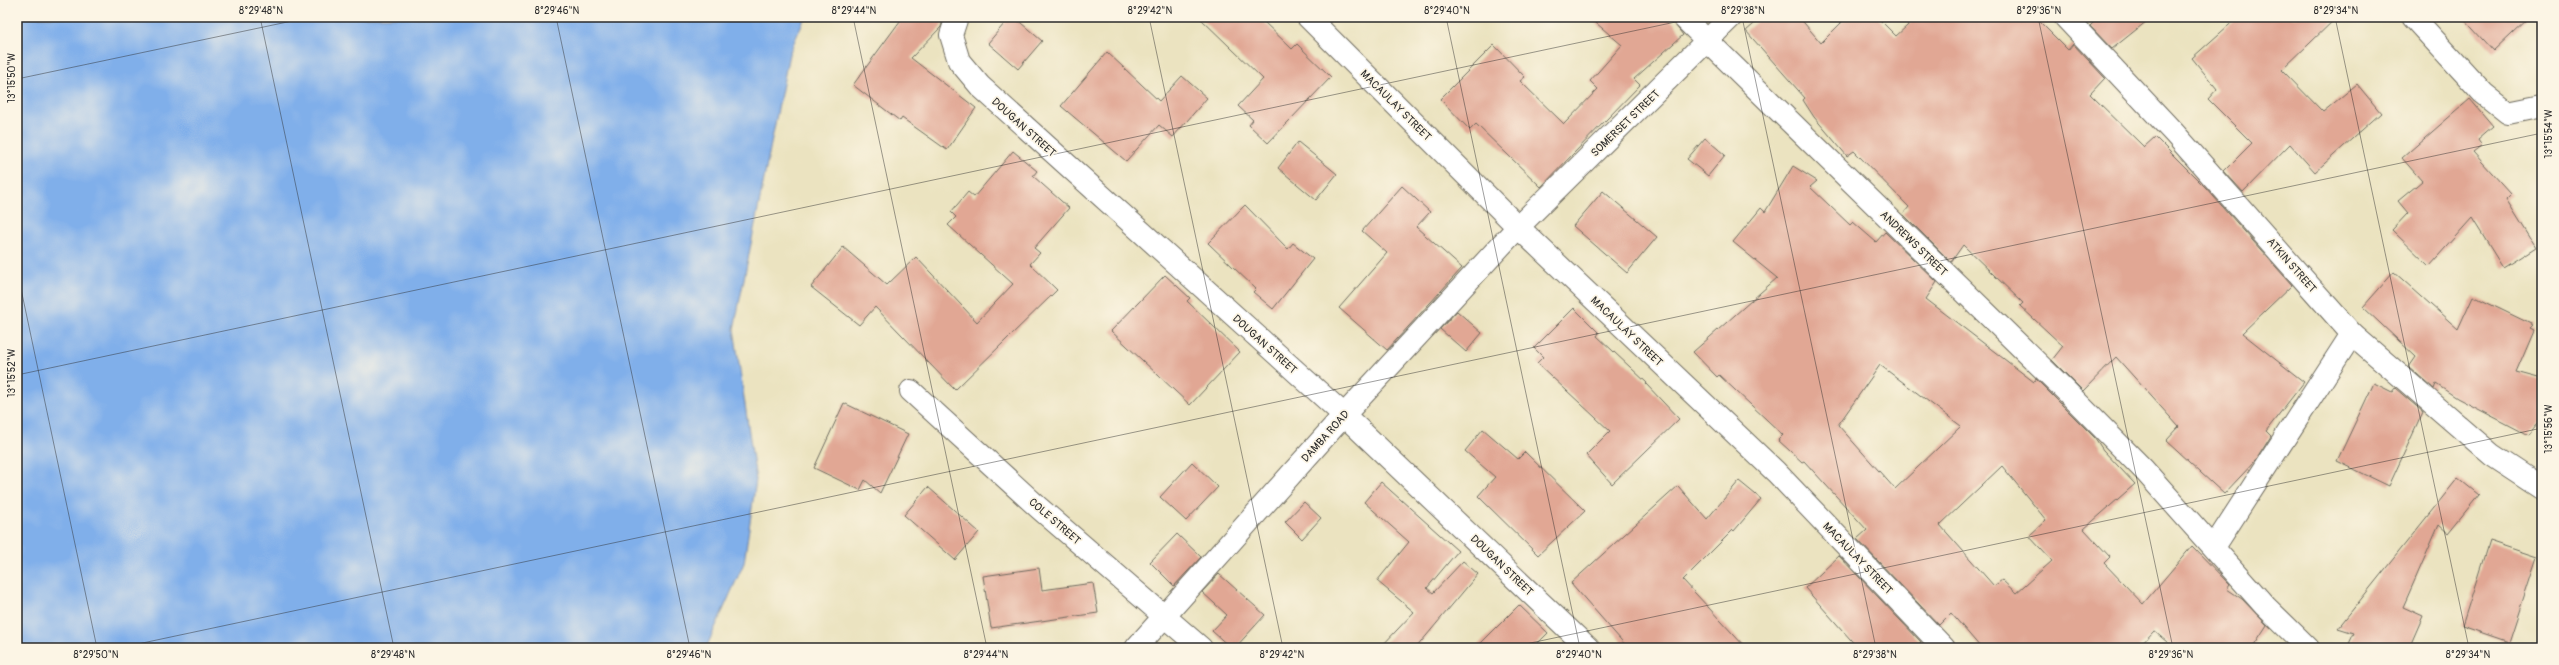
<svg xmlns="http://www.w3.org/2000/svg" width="2559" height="665" viewBox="0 0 2559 665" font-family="Pangolin,sans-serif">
<rect width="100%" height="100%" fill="#fcf5e5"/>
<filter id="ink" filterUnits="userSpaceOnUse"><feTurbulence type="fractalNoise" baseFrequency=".025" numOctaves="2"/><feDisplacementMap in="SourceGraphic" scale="8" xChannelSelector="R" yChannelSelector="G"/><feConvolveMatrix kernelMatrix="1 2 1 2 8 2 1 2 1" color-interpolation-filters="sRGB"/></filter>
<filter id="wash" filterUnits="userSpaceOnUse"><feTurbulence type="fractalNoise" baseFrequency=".012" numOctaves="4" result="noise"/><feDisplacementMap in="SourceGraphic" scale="16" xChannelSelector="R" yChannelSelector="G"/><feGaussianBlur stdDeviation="0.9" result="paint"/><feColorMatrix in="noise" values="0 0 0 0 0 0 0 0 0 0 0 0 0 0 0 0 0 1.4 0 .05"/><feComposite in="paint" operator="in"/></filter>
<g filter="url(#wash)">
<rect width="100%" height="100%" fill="#ebe3c0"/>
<!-- water -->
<polygon fill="#80afea" stroke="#566d8a" points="17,17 805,17 789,54 734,329 756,480 744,563 706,648 17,648"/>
<g id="blocks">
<!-- building -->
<g fill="#e1a794" fill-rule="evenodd">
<polygon points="903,17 944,17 941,27 911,58 976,108 947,150 902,118 900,121 853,85"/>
<polygon points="1010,17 1014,17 1042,41 1018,69 988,43"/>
<polygon points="1199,17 1259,17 1292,49 1297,44 1331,77 1268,143 1249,125 1253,120 1238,106 1263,79"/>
<polygon points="1589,17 1669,17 1683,35 1634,79 1640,85 1541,187 1476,124 1470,130 1440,99 1494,45 1525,77 1520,81 1564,124 1598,89 1590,81 1622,45"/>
<polygon points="1762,17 1799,17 1821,43 1847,17 1877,17 1896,36 1917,17 2035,17 2068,50 2073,44 2105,78 2090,94 2144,147 2155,137 2206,188 2292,285 2242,333 2304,382 2266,431 2271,436 2256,460 2224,494 2166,441 2179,427 2116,357 2083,391 2052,360 2063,346 2020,306 2023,303 1963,245 1951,262 1903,214 1909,207 1854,151 1847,156 1814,117 1803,100 1805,98 1746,31"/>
<polygon points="2099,17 2152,17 2112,49 2090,26"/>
<polygon points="2238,17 2337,17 2282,70 2323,112 2357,84 2381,113 2315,172 2290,144 2243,192 2224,171 2252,143 2208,99 2217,89 2192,58"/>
<polygon points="2462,17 2529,17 2493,51"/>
<polygon points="1107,52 1159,101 1182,76 1207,98 1173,137 1159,125 1126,161 1061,106"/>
<polygon points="2470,99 2493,126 2478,139 2482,145 2473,152 2511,194 2506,199 2536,247 2503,268 2472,218 2429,266 2392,230 2408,213 2398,201 2422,181 2402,158"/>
<polygon points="1705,138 1725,155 1708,176 1687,159"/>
<polygon points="1298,142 1337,174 1316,200 1278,168"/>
<polygon points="1013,151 1037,171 1033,176 1069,208 1034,248 1040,253 1030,264 1057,290 955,390 875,307 859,325 811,287 843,247 887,285 916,257 977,322 1013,284 948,225 956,217 951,212 968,192 974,197"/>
<path d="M1793,166L1817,181L1810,187L1850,225L1853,222L1876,242L1885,232L1937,282L1926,299L2034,382L2036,379L2095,438L2103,450L2135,484L2084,529L2110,557L2104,563L2143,604L2192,546L2230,585L2227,589L2242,599L2267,625L2252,648H2174L2154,631L2138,648H1981L1951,613L1939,625L1857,539L1867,530L1804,461L1802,462L1778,440L1783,435L1719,375L1717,377L1693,352L1777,278L1733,242L1761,208L1765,212ZM1880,365L1961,426L1895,489L1838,425ZM2002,466L2046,520L2029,536L2052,561L2016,593L2002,580L1994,586L1940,525Z"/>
<polygon points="1402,186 1430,212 1416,227 1462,268 1387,350 1339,308 1387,253 1362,231"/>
<polygon points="1603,191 1657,237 1627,273 1573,226"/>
<polygon points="1245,205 1288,249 1293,243 1313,259 1273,309 1253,292 1256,289 1208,243"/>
<polygon points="2394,272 2458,329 2473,296 2533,325 2530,328 2534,330 2516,372 2542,379 2542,418 2528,435 2457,398 2436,384 2434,389 2409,367 2416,357 2363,307"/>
<polygon points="1165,275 1190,298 1187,301 1240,352 1190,405 1111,331"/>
<polygon points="1574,308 1599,333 1597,336 1647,383 1646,384 1679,419 1612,484 1586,455 1610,431 1537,363 1543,357 1534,348"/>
<polygon points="1457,311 1482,333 1466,352 1440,329"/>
<polygon points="2374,383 2392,392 2395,388 2423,412 2389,486 2337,461"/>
<polygon points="844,403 908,434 880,493 865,480 860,490 814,468"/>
<polygon points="1483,429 1518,459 1525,452 1585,511 1538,555 1478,496 1495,477 1465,451"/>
<polygon points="1192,462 1218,487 1186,521 1160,497"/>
<polygon points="2458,478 2479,495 2448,533 2439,525 2403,607 2423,616 2409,648 2347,648 2354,633 2338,628"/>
<polygon points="1739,481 1761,499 1734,531 1733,530 1683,580 1746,648 1628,648 1571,583 1678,486 1707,519"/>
<polygon points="1381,482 1458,551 1427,588 1433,593 1463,561 1478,574 1416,648 1380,648 1414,612 1377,581 1409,542 1364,502"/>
<polygon points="928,487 979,532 955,560 904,515"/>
<polygon points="1304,502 1321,518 1302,539 1285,522"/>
<polygon points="1177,534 1201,557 1174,586 1150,562"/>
<polygon points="2489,541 2537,557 2509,642 2462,626"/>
<polygon points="1839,556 1921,642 1914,648 1858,648 1805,588"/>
<polygon points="1039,568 1042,590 1093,583 1098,613 991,628 983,576"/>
<polygon points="1219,574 1265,615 1235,648 1231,648 1212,631 1227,615 1202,592"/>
<polygon points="1519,605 1548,633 1533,648 1476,648"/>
</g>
</g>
</g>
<g filter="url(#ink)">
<use href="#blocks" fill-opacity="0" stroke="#6e6b5f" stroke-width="1"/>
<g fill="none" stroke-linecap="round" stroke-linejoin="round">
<!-- minor casing -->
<g stroke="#6e6b5f" stroke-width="24">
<g id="minor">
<polyline points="957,17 951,35 959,61 980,86 1344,415 1588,648"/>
<polyline points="1308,17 1518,227 1776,472 1944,648"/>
<polyline points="1683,17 2066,391 2144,470 2265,606 2308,648"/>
<polyline points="2065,17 2175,134 2352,334 2492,455 2542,488"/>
<polyline points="2413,17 2483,93 2508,113 2542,106"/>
<polyline points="911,391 1039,508 1201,648"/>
<polyline points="2214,547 2352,334"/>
<polyline points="1136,648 1344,415 1518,227 1731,17"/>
</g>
</g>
<!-- minor -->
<use href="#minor" stroke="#fff" stroke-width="22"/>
</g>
</g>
<!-- ticks -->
<path fill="none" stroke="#2b2b2b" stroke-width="1" stroke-opacity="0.45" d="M260,17L394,648M556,17L690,648M853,17L987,648M1149,17L1283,648M1446,17L1580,648M1742,17L1876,648M2038,17L2173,648M2335,17L2469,648M17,79L311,17M17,270L97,648M17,375L1699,17M119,648L2542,133M1507,648L2542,428"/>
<g text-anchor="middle" stroke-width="3.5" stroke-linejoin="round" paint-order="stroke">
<!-- street labels -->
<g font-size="11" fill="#2b2b2b" stroke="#fcf5e5">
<text transform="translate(1396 105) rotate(45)" y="4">MACAULAY STREET</text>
<text transform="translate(1625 123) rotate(-44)" y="4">SOMERSET STREET</text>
<text transform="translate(1024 127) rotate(42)" y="4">DOUGAN STREET</text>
<text transform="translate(1914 243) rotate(44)" y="4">ANDREWS STREET</text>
<text transform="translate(2292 265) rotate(49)" y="4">ATKIN STREET</text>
<text transform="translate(1627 331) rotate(44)" y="4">MACAULAY STREET</text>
<text transform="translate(1265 344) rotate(42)" y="4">DOUGAN STREET</text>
<text transform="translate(1325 436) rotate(-48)" y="4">DAMBA ROAD</text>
<text transform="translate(1055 521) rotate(41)" y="4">COLE STREET</text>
<text transform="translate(1858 558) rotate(46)" y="4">MACAULAY STREET</text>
<text transform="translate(1502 565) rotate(44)" y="4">DOUGAN STREET</text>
</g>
</g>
<!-- margin -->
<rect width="2559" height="665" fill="none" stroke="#fcf5e5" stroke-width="44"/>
<rect x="22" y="22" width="2515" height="621" fill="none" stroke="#2b2b2b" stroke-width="1.5"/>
<g font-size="10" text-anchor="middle" fill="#2b2b2b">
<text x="261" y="14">8°29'48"N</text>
<text x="557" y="14">8°29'46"N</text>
<text x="854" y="14">8°29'44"N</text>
<text x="1150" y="14">8°29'42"N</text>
<text x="1447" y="14">8°29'40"N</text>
<text x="1743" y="14">8°29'38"N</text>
<text x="2039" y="14">8°29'36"N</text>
<text x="2336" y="14">8°29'34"N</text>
<text transform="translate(11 78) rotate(-90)" y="4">13°15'50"W</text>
<text transform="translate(2548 134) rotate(-90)" y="4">13°15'54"W</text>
<text transform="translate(11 373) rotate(-90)" y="4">13°15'52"W</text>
<text transform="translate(2548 429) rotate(-90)" y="4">13°15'56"W</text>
<text x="96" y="658">8°29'50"N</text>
<text x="393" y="658">8°29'48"N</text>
<text x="689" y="658">8°29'46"N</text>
<text x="986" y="658">8°29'44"N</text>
<text x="1282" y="658">8°29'42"N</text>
<text x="1579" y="658">8°29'40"N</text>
<text x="1875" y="658">8°29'38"N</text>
<text x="2171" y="658">8°29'36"N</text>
<text x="2468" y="658">8°29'34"N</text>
</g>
</svg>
